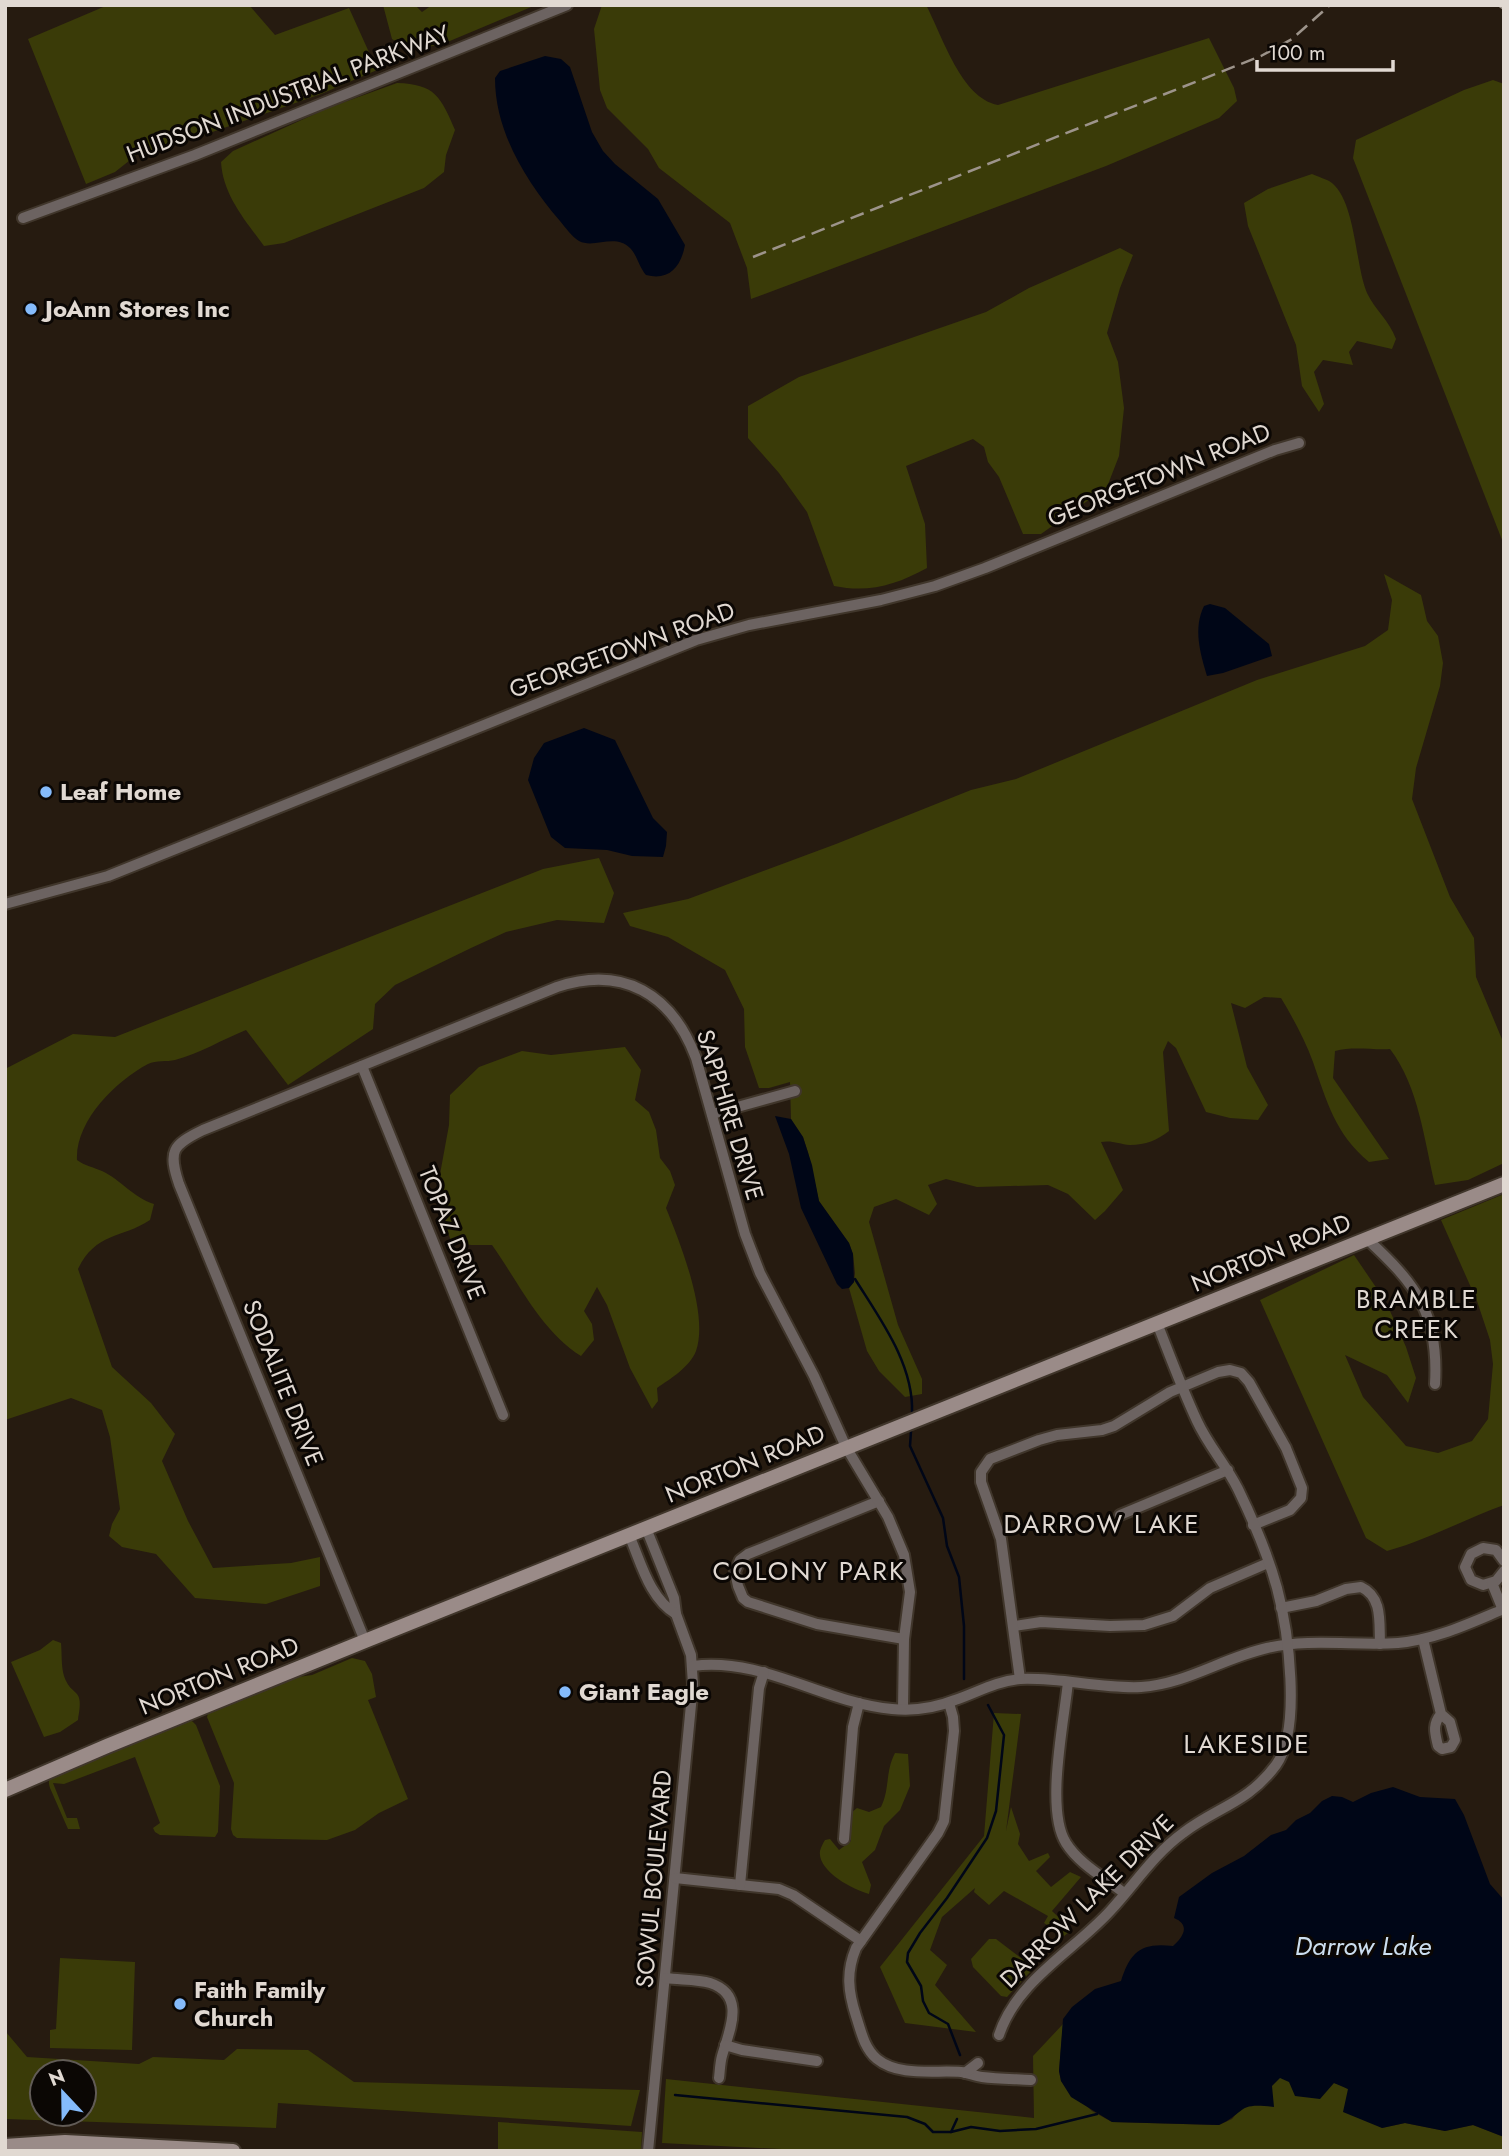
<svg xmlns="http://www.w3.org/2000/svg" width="1509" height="2156" viewBox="0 0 1509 2156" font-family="Jost,sans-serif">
<rect width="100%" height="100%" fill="#261b10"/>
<!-- green -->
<g fill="#3a3b08" fill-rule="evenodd">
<polygon points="108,5 249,5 275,35 349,8 377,70 321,94 178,144 139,153 115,172 86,184 28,39"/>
<polygon points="383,5 415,5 422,12 432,5 536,5 445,43 411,51 392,39"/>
<path d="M602,5H926C943,37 961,98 998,105L1209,38L1234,88L1237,101L1219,118L1106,166L751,299L747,268L730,223L659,168L648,149L607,108L600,90L594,29Z"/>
<polygon points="1493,80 1504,84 1504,545 1353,158 1356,140 1464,90"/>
<path d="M397,83C435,84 441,97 455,130L446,155L444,172L424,188L284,243L264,246C245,220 223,195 221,162L233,151L328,108Z"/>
<path d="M1312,174C1318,177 1327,179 1332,183C1356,203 1355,265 1367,293C1375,310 1389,320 1396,339L1392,349L1357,341L1349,352L1353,365L1323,360L1314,372L1324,404L1319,412L1302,386L1296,345L1248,226L1244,203L1268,189Z"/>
<path d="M1120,248L1133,255L1120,288L1107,333L1118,362L1124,408L1119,456L1107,487L1041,534H1023L999,477L988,462L984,447L973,439L906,466L925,524L927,568C896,585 869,593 834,586L807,512L779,473L748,438V406L799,377L986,312L1029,288Z"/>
<path d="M1384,574L1421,595L1427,621L1438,636L1443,663L1440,686L1416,768L1412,799L1450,897L1474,938L1476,977L1504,1044V1163L1468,1180L1435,1185C1424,1140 1419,1087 1390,1049C1371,1050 1353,1046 1335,1051L1333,1078L1389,1159L1369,1162C1335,1134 1327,1102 1313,1062C1305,1040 1293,1018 1281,998L1264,997L1245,1008L1231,1003L1247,1067L1268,1105L1258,1120L1230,1118L1206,1112L1176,1048L1168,1041L1163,1052L1169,1131C1157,1140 1146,1145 1130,1145C1119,1144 1112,1140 1101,1142L1123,1190L1105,1211L1095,1220L1068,1194L1048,1185L977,1187L946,1179L928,1185L937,1204L929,1215L896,1199L874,1207L869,1222L898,1325L922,1379V1394L905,1397L879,1371L867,1351L849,1288L854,1282L855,1273L853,1254L849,1243L819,1201L808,1152L803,1137L791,1119L790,1082L769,1088H759L745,1047L744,1009L725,970L668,937L630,926L623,913L688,899L836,844L971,790L1016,779L1257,680L1365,646L1388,630L1392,600Z"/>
<path d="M599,858L614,893L604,923L557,920L506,932L471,948L395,985L375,1004L373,1029L288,1085L246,1030C223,1039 199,1054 175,1060C167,1062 156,1060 148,1064C116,1081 75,1121 77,1160C85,1166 93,1167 102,1171C121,1180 134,1198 154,1204L150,1220C121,1239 96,1232 78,1269L112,1367L151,1403L175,1434L162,1461L188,1521L213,1568L291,1563L320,1557V1586L266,1604L195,1598L156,1554L122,1547L109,1536L112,1524L120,1509L110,1437L102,1410L71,1398L5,1420V1069L73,1034L115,1037L543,869Z"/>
<path d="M625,1047L641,1070L635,1100L649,1112L656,1130L660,1158L670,1171L675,1185L666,1208C680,1243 709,1314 696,1351C690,1367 670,1379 657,1388L658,1401L652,1409L630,1368L607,1305L597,1287L584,1311L592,1324L594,1340L581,1356C541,1331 519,1283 492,1245H471L451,1241L445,1224L438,1185L449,1125L450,1095L479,1067L522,1051L551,1055Z"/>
<path d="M1504,1194V1505C1465,1519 1427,1540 1387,1551L1366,1538L1260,1300L1354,1255L1386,1302L1406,1347L1416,1378L1408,1403L1387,1375L1345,1355L1363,1397L1406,1446L1438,1453L1472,1441L1488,1419L1493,1364L1490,1340L1477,1301L1441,1220Z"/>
<path d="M53,1640L61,1643C62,1653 61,1666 64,1676C72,1699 85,1685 78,1720L60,1732L44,1737L11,1662L40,1650Z"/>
<polygon points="352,1658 365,1661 372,1674 376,1697 368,1700 408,1799 379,1813 355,1830 327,1840 237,1838 233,1835 231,1829 234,1783 207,1717 209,1710 291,1678 312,1675"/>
<polygon points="994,1713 1021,1714 1006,1831 1011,1807 1020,1834 1018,1844 1029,1861 1048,1853 1050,1857 1036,1871 1051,1887 1070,1872 1081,1877 1052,1911 1072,1930 1064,1936 1044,1923 1048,1916 1004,1891 989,1905 974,1892 975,1888 942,1917 930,1950 947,1965 935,1985 976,2032 905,2023 880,1967 984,1836"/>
<path d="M190,1719L196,1725L220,1786L218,1832L215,1837L160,1835L155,1832L153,1828L160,1823L135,1757L64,1784L53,1783L67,1818H77L80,1829H68L50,1788C49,1784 48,1781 50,1778C60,1763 167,1728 190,1719Z"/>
<path d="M895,1753L908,1754L910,1786L900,1810L884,1826L875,1850L862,1862L871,1885L869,1894C853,1890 817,1871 820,1851C821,1847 823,1843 825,1840L830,1839L839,1850L851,1841V1813L857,1808L869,1812L881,1807C890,1789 885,1772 895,1753Z"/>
<polygon points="989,1939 996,1939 1030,1965 1031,1971 1007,1997 1001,1996 973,1967 971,1959"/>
<polygon points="60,1958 135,1962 132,2050 50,2048 50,2030 56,2029"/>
<path d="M1063,2024L1059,2071L1061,2081L1092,2111L1112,2122L1219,2125L1232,2119L1241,2108L1254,2104L1279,2077C1300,2086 1331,2075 1349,2090C1362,2100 1372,2116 1382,2128L1405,2123L1445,2131L1473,2125L1504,2137V2151H821L662,2143L666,2079L1034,2118L1033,2056Z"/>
<path d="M6,2032L27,2057L139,2064L153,2057L224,2060L237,2049L308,2050L354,2082L640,2090L631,2126L278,2103L276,2128L5,2119ZM42,2072H84V2114H42Z"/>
<polygon points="498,2122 642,2132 641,2151 498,2151"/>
</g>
<!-- water -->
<g fill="#000617">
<path d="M545,56L561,59L570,67L592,132L603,151L615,164L658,199L685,245C681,267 669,281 646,275C639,267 637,255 630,248C615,233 594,249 579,241C571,236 566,228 560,221C526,181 495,132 495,78L500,71Z"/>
<path d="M1210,604L1225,608L1269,644L1272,656L1223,673L1207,676C1200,653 1193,628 1204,606Z"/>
<polygon points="584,728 615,740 653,818 667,832 666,846 663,857 632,856 607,850 565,848 551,837 528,780 534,758 544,743"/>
<polygon points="775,1116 791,1119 803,1137 812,1165 819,1201 849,1243 853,1254 854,1282 849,1288 842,1289 837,1284 801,1208 789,1154"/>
<path d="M1393,1787L1420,1797L1455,1799L1464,1815L1490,1884L1504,1900V2137L1473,2125L1445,2131L1405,2123L1382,2128L1343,2112L1348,2089L1334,2083L1320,2099L1295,2096L1289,2082L1280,2078L1272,2086L1274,2107C1236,2102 1247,2112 1219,2125L1112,2122L1071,2097L1061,2081L1059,2071L1063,2019L1072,2007L1095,1989L1121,1981C1130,1952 1141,1942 1173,1946C1183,1937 1191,1925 1174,1918L1179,1897L1212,1873L1244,1856L1271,1835L1286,1830L1296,1820L1310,1813L1322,1801L1332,1796L1342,1797L1353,1802L1371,1793Z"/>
</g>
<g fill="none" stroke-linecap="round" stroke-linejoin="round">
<!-- stream -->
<g stroke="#000617" stroke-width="2.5">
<path d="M855,1279C880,1319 914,1364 912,1413"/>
<polyline points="911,1431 910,1446 943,1518 947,1546 959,1577 964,1626 964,1679"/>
<polyline points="960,2055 948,2024 929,2013 923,2001 921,1986 907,1962 908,1953 920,1933 947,1898 987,1838 996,1811 1004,1735 988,1705"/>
<polyline points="675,2095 907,2117 925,2124 933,2132 951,2132 971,2127 1000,2131 1036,2129 1097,2114"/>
<polyline points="951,2132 957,2119"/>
</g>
<!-- street casing -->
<g stroke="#40362b" stroke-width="14">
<g id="street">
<polyline points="23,218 195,155 567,5"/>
<polyline points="5,904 108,876 696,640 749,625 881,600 935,586 985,568 1275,450 1299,443"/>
<polyline points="362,1066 503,1415"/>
<polyline points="712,1114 795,1091"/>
<path d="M1367,1239C1417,1285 1439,1314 1435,1384"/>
<polyline points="879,1501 748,1554 740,1560 735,1572 738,1586 743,1598 748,1602 817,1624 904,1639"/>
<polyline points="1120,1515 1228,1470"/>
<polyline points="646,1528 674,1598 676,1614 691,1655 693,1684 648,2151"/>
<path d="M629,1535C641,1562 649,1598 676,1614"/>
<polyline points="1504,1561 1496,1550 1483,1548 1471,1554 1465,1567 1471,1580 1483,1585 1496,1581 1504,1571"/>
<polyline points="1492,1583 1503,1610"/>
<path d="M1281,1608L1316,1601L1346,1589L1361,1587C1383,1597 1379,1623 1380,1644"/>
<polyline points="1014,1626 1041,1622 1110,1626 1144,1625 1173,1616 1210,1588 1268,1563"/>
<path d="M1423,1639L1441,1714L1450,1722L1455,1740L1451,1747L1442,1749L1438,1746C1435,1733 1432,1725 1441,1714"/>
<path d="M365,1641L179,1184C168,1151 172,1145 203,1130L557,987C623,965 672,994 696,1058L745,1234L760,1273L814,1376L846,1447L888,1517L904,1555L910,1592L904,1639L903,1709"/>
<path d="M693,1666C764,1657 824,1703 892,1709C913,1711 935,1708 955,1700C976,1693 996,1681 1020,1679C1060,1677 1101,1689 1141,1687C1186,1684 1223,1658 1267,1648C1310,1638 1355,1646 1398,1643C1435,1640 1470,1623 1504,1609"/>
<polyline points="1020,1679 1001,1539 981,1482 981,1472 990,1459 1039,1440 1057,1435 1102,1430 1114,1426 1170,1392 1218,1372 1230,1370 1241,1373 1249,1382 1286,1448 1302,1488 1301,1498 1290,1510 1253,1525"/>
<path d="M1068,1682C1064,1722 1045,1810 1066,1843C1079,1864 1105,1878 1124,1893"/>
<path d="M949,1703L953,1717L954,1731L944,1821L938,1833L856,1948C846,1972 848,1991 856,2016C861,2031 864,2048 877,2059C899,2077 935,2070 961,2072C968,2073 975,2076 982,2077C998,2079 1015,2079 1031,2080"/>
<polyline points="844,1839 853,1727 859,1703"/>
<polyline points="675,1878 779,1889 793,1895 861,1941"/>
<polyline points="740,1885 759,1688 764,1672"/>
<path d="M666,1978C680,1980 697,1979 710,1983C747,1995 729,2031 722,2056C720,2063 720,2070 719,2078"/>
<path d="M999,2035C1017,1980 1074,1951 1111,1910C1135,1884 1154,1854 1183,1833C1217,1807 1248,1803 1276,1765C1302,1729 1288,1629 1277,1588C1268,1555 1253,1520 1238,1489C1226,1465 1208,1445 1197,1421C1182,1389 1170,1356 1157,1323"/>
<polyline points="725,2045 742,2050 817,2061"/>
<polyline points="965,2073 978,2063"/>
</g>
</g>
<!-- secondary casing -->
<g stroke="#40362b" stroke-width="18">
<g id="secondary">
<polyline points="5,1790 107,1746 365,1641 1504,1184"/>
<polyline points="5,2146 65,2142 233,2151"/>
</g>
</g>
<!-- street -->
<use href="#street" stroke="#6c6361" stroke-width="10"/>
<!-- secondary -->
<use href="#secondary" stroke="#9a8b88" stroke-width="14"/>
<!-- rail -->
<g stroke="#9d948b" stroke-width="2.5" stroke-dasharray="14 7" stroke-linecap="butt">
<polyline points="1498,5 1504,9"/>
<polyline points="753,257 1261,56 1292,39 1330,5"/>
</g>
</g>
<!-- markers -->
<g fill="#85bbfb" stroke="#0b0704" stroke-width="2.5">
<circle cx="31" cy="309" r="7"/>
<circle cx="46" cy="792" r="7"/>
<circle cx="565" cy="1692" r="7"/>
<circle cx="180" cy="2004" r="7"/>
</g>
<g text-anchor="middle" stroke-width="6" stroke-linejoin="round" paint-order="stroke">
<!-- street labels -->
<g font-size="24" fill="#e1d9d2" stroke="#0b0704">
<text transform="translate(288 94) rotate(-21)" y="8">HUDSON INDUSTRIAL PARKWAY</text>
<text transform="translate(1159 475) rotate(-22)" y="8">GEORGETOWN ROAD</text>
<text transform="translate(622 650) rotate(-20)" y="8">GEORGETOWN ROAD</text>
<text transform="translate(730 1115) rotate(73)" y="8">SAPPHIRE DRIVE</text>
<text transform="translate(452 1233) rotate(68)" y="8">TOPAZ DRIVE</text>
<text transform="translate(1271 1253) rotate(-22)" y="8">NORTON ROAD</text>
<text transform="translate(283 1383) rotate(68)" y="8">SODALITE DRIVE</text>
<text transform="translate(745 1464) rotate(-22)" y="8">NORTON ROAD</text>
<text transform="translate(219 1676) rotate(-22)" y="8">NORTON ROAD</text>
<text transform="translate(654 1879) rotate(-85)" y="8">SOWUL BOULEVARD</text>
<text transform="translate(1087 1901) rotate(-45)" y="8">DARROW LAKE DRIVE</text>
</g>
<!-- poi labels -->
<g font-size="24" font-weight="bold" fill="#e1d9d2" stroke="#0b0704" text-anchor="start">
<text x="45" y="317">JoAnn Stores Inc</text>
<text x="60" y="800">Leaf Home</text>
<text x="579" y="1700">Giant Eagle</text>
<text x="194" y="1998">Faith Family<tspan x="194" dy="28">Church</tspan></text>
</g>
<!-- neighbourhood labels -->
<g font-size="26" letter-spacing="2" fill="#e1d9d2" stroke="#0b0704">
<text x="1417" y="1308">BRAMBLE<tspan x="1417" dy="30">CREEK</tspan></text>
<text x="1102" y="1533">DARROW LAKE</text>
<text x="809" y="1580">COLONY PARK</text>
<text x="1247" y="1753">LAKESIDE</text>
</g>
<!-- water labels -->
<g font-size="26" font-style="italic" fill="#ccdeef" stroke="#0b0704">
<text x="1363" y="1955">Darrow Lake</text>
</g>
</g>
<!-- border -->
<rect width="1509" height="2156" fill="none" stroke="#e1d9d2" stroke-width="14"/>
<!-- north arrow -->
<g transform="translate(63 2093) rotate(338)"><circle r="33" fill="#0b0704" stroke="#615b56" stroke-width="2"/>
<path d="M0-5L12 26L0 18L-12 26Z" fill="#85bbfb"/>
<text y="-10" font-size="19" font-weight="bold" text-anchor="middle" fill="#e1d9d2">N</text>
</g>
<!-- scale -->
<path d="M1257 60v10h136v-10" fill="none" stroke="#e1d9d2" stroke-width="3.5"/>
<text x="1268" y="60" font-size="21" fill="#e1d9d2" stroke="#0b0704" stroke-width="5" paint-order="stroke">100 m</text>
</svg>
